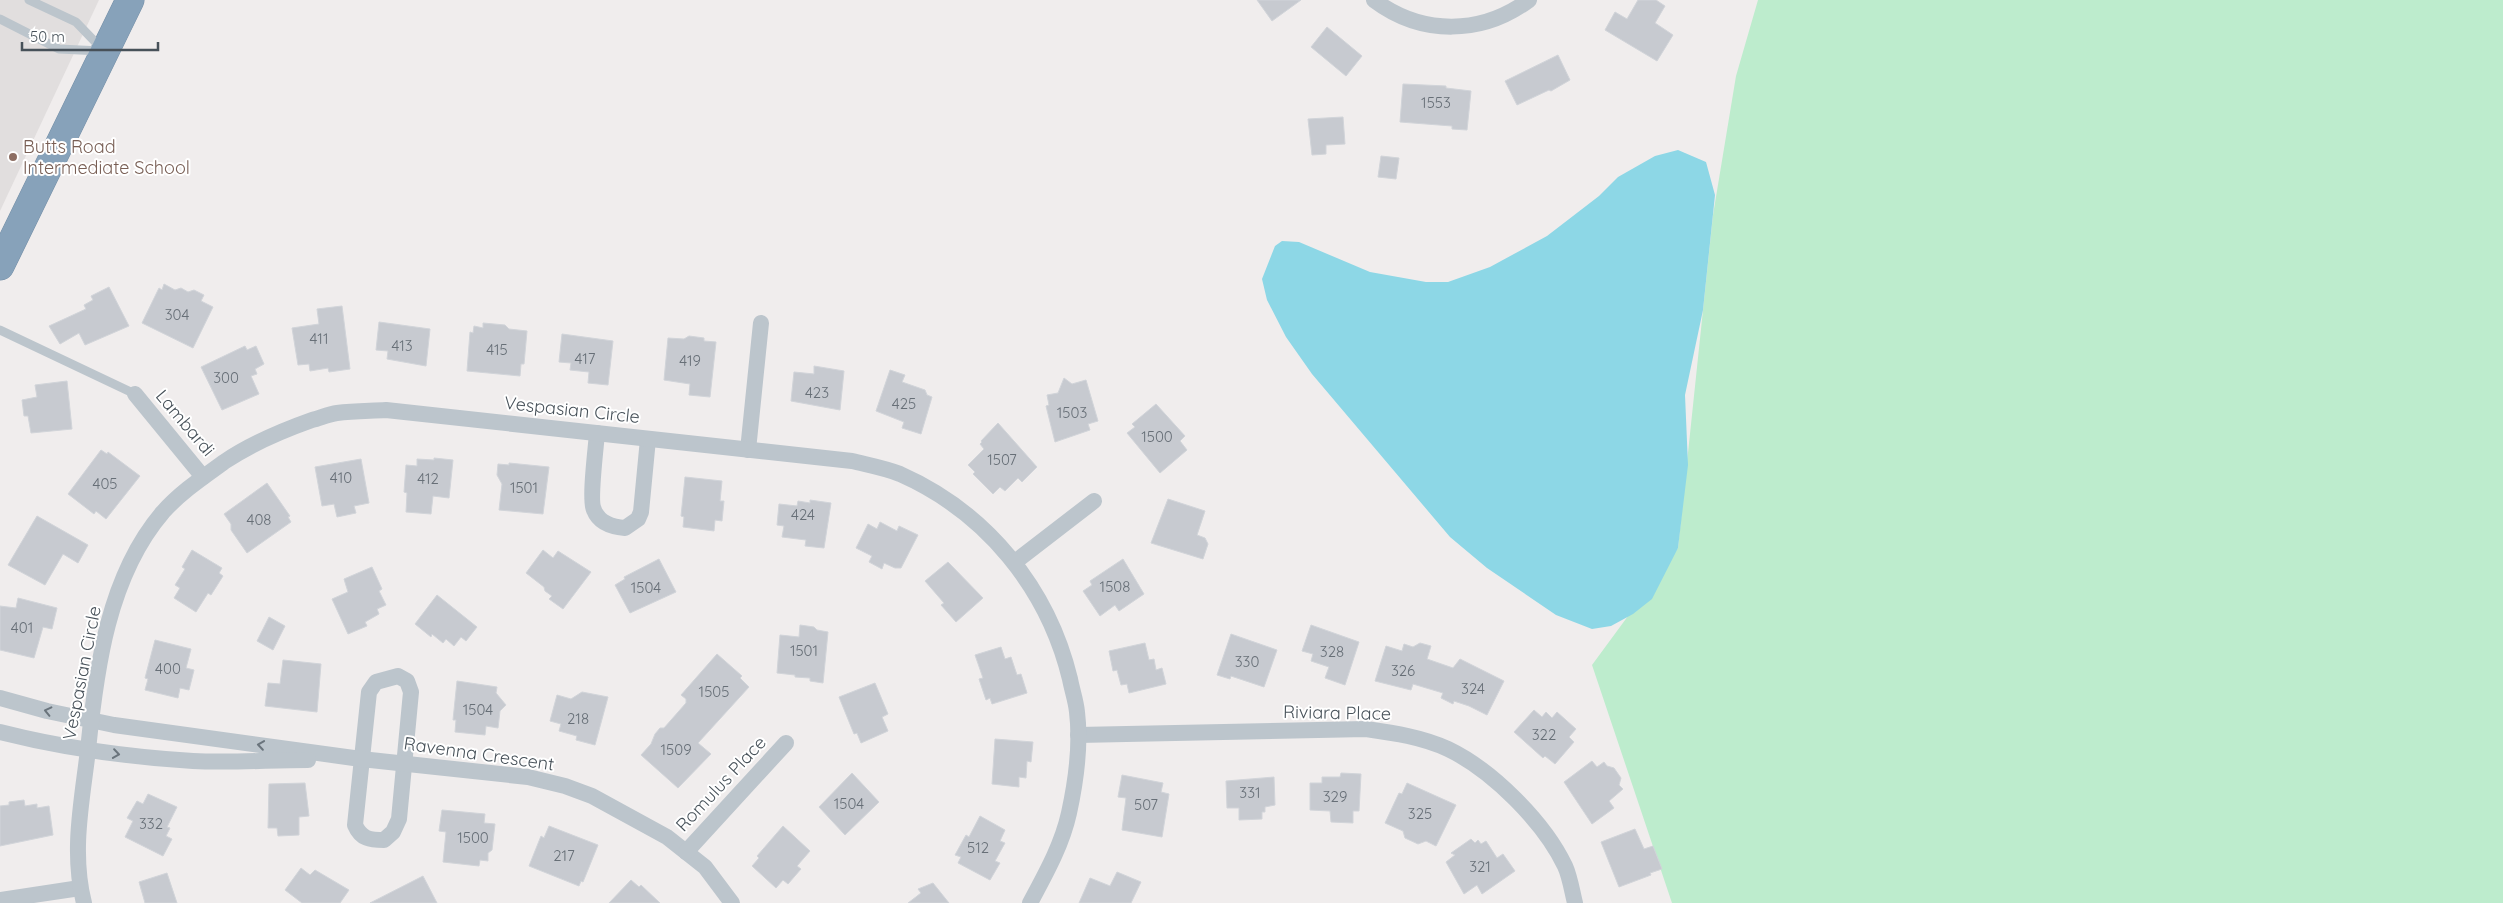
<svg xmlns="http://www.w3.org/2000/svg" width="2503" height="903" viewBox="0 0 2503 903" font-family="Quicksand,sans-serif">
<rect width="100%" height="100%" fill="#f0eded"/>
<!-- education -->
<polygon fill="#e1dede" points="0,0 99,0 0,211"/>
<!-- green -->
<polygon fill="#bdeccd" points="1758,0 2503,0 2503,903 1672,903 1592,665 1678,548 1713,215 1736,76"/>
<!-- water -->
<polygon fill="#8dd7e6" points="1678,150 1706,162 1715,195 1703,310 1685,395 1688,465 1678,548 1652,599 1633,614 1611,626 1592,629 1556,615 1487,568 1450,537 1312,374 1286,337 1267,300 1262,279 1275,246 1282,241 1299,242 1370,272 1426,282 1448,282 1490,267 1547,236 1599,196 1618,177 1655,156"/>
<!-- building -->
<g fill="#c7cad0" stroke="#d1d4d9">
<polygon points="1257,0 1301,0 1272,21"/>
<polygon points="1638,0 1656,0 1665,6 1655,23 1673,35 1657,61 1605,30 1615,12 1627,19"/>
<polygon points="1327,27 1362,56 1346,76 1311,47"/>
<polygon points="1558,55 1570,80 1551,91 1549,90 1517,105 1505,81"/>
<polygon points="1403,84 1446,86 1446,88 1471,91 1467,130 1452,129 1452,126 1400,122"/>
<polygon points="1343,117 1345,144 1326,145 1326,154 1312,155 1308,119"/>
<polygon points="1381,156 1399,158 1396,179 1378,177"/>
<polygon points="164,284 175,290 181,288 188,292 194,290 204,295 201,301 213,307 193,348 142,323 159,288 162,290"/>
<polygon points="109,287 129,326 85,345 79,333 60,344 49,326 86,309 84,305 93,300 91,296"/>
<polygon points="342,306 350,369 329,372 328,368 310,371 309,364 298,365 292,328 319,324 317,309"/>
<polygon points="379,322 430,329 426,366 387,359 388,351 376,350"/>
<polygon points="483,323 505,325 509,329 527,331 524,364 521,364 520,376 467,371 470,332 473,333 474,326 483,328"/>
<polygon points="562,334 613,341 608,385 588,383 589,372 570,370 571,363 559,362"/>
<polygon points="689,336 704,338 704,341 716,342 710,397 689,395 690,384 664,380 668,338 684,339"/>
<polygon points="245,346 247,350 256,346 264,364 255,369 257,374 251,376 259,394 222,410 201,367"/>
<polygon points="814,366 844,371 840,410 791,401 794,372 814,374"/>
<polygon points="890,370 905,375 902,382 925,390 927,395 932,397 921,434 902,428 904,422 876,411"/>
<polygon points="1064,378 1072,384 1086,380 1098,421 1088,424 1090,430 1055,442 1046,406 1049,405 1047,395 1058,393"/>
<polygon points="67,381 72,429 31,433 28,416 24,416 22,400 37,397 35,385"/>
<polygon points="1156,404 1185,436 1180,441 1187,450 1160,473 1127,433 1135,427 1132,424"/>
<polygon points="998,423 1037,467 1022,482 1018,478 1005,491 1000,487 993,494 973,474 975,472 968,465 984,449 980,444 982,442 981,441"/>
<polygon points="101,450 107,454 108,452 140,476 106,519 96,511 94,514 68,494"/>
<polygon points="434,458 453,460 449,498 433,496 431,514 406,512 407,493 404,492 406,465 417,466 417,459 434,460"/>
<polygon points="361,459 369,503 354,506 356,513 337,517 334,504 322,506 315,467"/>
<polygon points="509,463 549,467 543,514 499,510 502,484 497,475 498,464 509,465"/>
<polygon points="685,477 722,481 720,501 724,501 722,521 715,520 714,531 683,527 684,517 681,516"/>
<polygon points="267,483 290,516 288,517 291,522 247,553 231,530 231,524 224,514"/>
<polygon points="1168,499 1205,511 1197,535 1205,538 1208,544 1203,559 1151,543"/>
<polygon points="810,500 831,503 824,548 805,546 806,540 782,537 784,526 777,525 779,504 797,506 798,501 810,503"/>
<polygon points="37,516 88,545 78,563 63,554 45,585 8,565"/>
<polygon points="880,522 897,531 899,526 918,535 901,568 895,568 884,563 882,569 869,562 872,556 856,548 868,524 877,529"/>
<polygon points="192,550 222,568 219,573 223,576 211,595 208,593 196,612 174,598 180,588 175,585 185,569 182,567"/>
<polygon points="543,550 553,558 558,551 591,572 563,609 549,599 552,596 545,591 544,587 526,573"/>
<polygon points="659,559 676,592 630,613 615,585 625,579 624,577"/>
<polygon points="1123,559 1144,594 1119,611 1115,605 1100,616 1083,591 1092,585 1090,581"/>
<polygon points="948,562 983,598 956,622 941,605 944,603 925,581"/>
<polygon points="372,567 382,589 379,591 386,605 377,609 379,614 365,622 367,626 348,634 332,599 348,592 344,579"/>
<polygon points="437,595 477,627 466,641 461,637 454,646 446,639 443,643 432,634 431,637 415,624"/>
<polygon points="18,598 57,608 52,629 43,627 34,658 0,650 0,606 16,608"/>
<polygon points="269,617 285,626 273,650 257,641"/>
<polygon points="800,625 814,627 817,630 828,632 823,683 810,681 810,678 795,677 795,675 777,673 780,635 799,637"/>
<polygon points="1311,625 1359,642 1345,685 1325,678 1329,667 1311,661 1313,654 1302,651"/>
<polygon points="1231,634 1277,650 1264,687 1231,676 1230,679 1217,675"/>
<polygon points="155,640 191,649 186,668 194,670 189,690 180,688 178,698 145,690 148,679 145,678"/>
<polygon points="1145,643 1149,660 1154,659 1156,670 1162,668 1166,684 1129,693 1127,684 1121,685 1117,670 1113,671 1109,651"/>
<polygon points="1420,643 1431,646 1427,659 1453,668 1460,659 1504,681 1487,715 1469,706 1454,701 1453,704 1441,698 1443,693 1413,684 1411,690 1375,681 1386,646 1402,651 1404,644 1413,647"/>
<polygon points="1001,647 1005,659 1011,657 1017,675 1021,674 1027,693 992,704 990,698 986,700 979,679 983,678 975,655"/>
<polygon points="717,654 742,676 740,678 749,687 698,743 711,754 678,788 641,755 651,744 655,734 660,728 664,728 686,703 686,699 681,695"/>
<polygon points="283,660 321,664 317,712 265,706 268,683 280,684"/>
<polygon points="457,681 497,687 496,693 506,705 500,711 498,728 486,726 485,735 455,732 456,720 453,720"/>
<polygon points="875,683 888,714 882,717 888,731 861,743 857,733 854,734 839,697"/>
<polygon points="582,692 608,697 595,745 576,740 577,736 559,731 561,724 550,721 557,695 571,699"/>
<polygon points="1534,710 1542,717 1546,712 1552,718 1557,712 1576,729 1569,737 1574,742 1555,764 1545,756 1543,758 1514,732"/>
<polygon points="995,739 1033,742 1031,762 1027,761 1026,778 1019,777 1019,787 992,784"/>
<polygon points="1592,761 1597,767 1604,762 1607,766 1614,768 1621,778 1619,785 1623,789 1609,801 1614,808 1592,824 1564,782"/>
<polygon points="852,773 879,802 845,835 819,807"/>
<polygon points="1341,773 1361,774 1359,811 1353,811 1353,823 1331,822 1330,811 1310,810 1310,783 1322,783 1322,777 1340,777"/>
<polygon points="1122,775 1163,783 1161,792 1169,794 1162,837 1122,830 1126,798 1118,797"/>
<polygon points="1274,777 1275,805 1265,807 1265,812 1262,812 1262,819 1239,820 1239,808 1227,808 1226,781"/>
<polygon points="305,783 309,816 299,817 299,835 278,836 277,828 268,828 269,784"/>
<polygon points="1407,783 1456,805 1436,846 1426,841 1418,844 1405,838 1403,831 1385,823 1399,793 1402,794"/>
<polygon points="148,794 177,807 167,827 170,828 166,836 172,839 163,856 125,837 133,821 127,818 137,801 143,804"/>
<polygon points="24,800 25,806 37,804 37,808 49,806 53,835 0,846 0,806 9,805 9,802"/>
<polygon points="442,810 485,814 484,823 495,824 492,850 488,853 488,861 480,860 479,866 443,862 446,832 439,831"/>
<polygon points="980,816 1005,830 1000,841 1005,843 995,861 1000,863 990,880 958,863 961,857 955,855 966,835 969,837"/>
<polygon points="549,826 598,845 583,882 581,881 579,886 529,866 541,836 544,838"/>
<polygon points="783,826 810,851 797,866 801,869 788,884 783,880 776,888 752,866 759,858 757,856"/>
<polygon points="1635,829 1644,849 1653,846 1662,869 1650,873 1651,875 1619,887 1601,842"/>
<polygon points="1471,839 1475,843 1478,840 1481,844 1486,841 1497,858 1503,854 1515,871 1482,894 1477,885 1464,894 1446,862 1455,855 1451,853"/>
<polygon points="301,868 310,875 315,870 349,890 340,903 302,903 285,890"/>
<polygon points="1117,872 1141,882 1131,903 1079,903 1090,878 1110,886"/>
<polygon points="167,873 177,903 145,903 139,882"/>
<polygon points="423,876 437,903 370,903"/>
<polygon points="631,880 639,887 641,885 660,903 609,903"/>
<polygon points="933,883 949,903 908,903 921,893 918,889"/>
</g>
<g fill="none" stroke-linecap="round" stroke-linejoin="round">
<!-- highway casing -->
<g stroke="#738da5" stroke-width="29">
<polyline id="highway" points="0,266 130,0"/>
</g>
<!-- lane -->
<g stroke="#bcc5cc" stroke-width="9">
<polyline points="29,0 76,22 102,49"/>
<polyline points="0,19 59,49 101,51"/>
<polyline points="0,330 135,394"/>
</g>
<!-- street -->
<g stroke="#bcc5cc" stroke-width="16">
<path d="M1374,0C1422,36 1482,35 1529,0"/>
<polyline points="135,394 203,477"/>
<path d="M597,433C596,447 589,501 594,510C599,523 612,527 625,528L638,519L641,512L648,439"/>
<polyline points="748,450 761,323"/>
<polyline points="1015,562 1094,501"/>
<path d="M398,676L407,681L411,692L399,819L393,832L384,840C370,840 361,839 355,825L369,692L376,682Z"/>
<polyline points="0,698 47,711 114,725 361,759 528,777 565,786 592,796 667,837 705,867 732,903"/>
<path d="M0,732C63,748 128,757 193,761C231,763 270,760 308,760"/>
<path d="M1078,735L1366,729C1394,733 1422,737 1448,749C1492,770 1544,822 1565,866C1570,877 1572,891 1575,903"/>
<polyline points="686,852 786,743"/>
<polyline points="0,900 80,888"/>
<path d="M84,903C71,852 82,801 88,750C96,669 108,576 163,512C181,492 202,478 224,462C252,443 281,431 312,420C320,418 329,414 337,413C354,411 370,411 386,410L852,461C868,465 885,468 900,474C986,512 1048,588 1070,679C1072,690 1076,701 1077,712C1081,745 1076,781 1069,813C1062,845 1045,875 1030,903"/>
</g>
<!-- highway -->
<use href="#highway" stroke="#87a2ba" stroke-width="28"/>
</g>
<!-- one-way arrows -->
<defs><path id="oneway-chevron" d="M-2-3.5L2.5 0L-2 3.5" fill="none" stroke-width="1.6" stroke-linecap="round" stroke-linejoin="round" transform="scale(1.25)"/></defs>
<g stroke="#6a747c">
<use href="#oneway-chevron" transform="translate(48 711) rotate(-167)"/>
<use href="#oneway-chevron" transform="translate(261 745) rotate(-172)"/>
<use href="#oneway-chevron" transform="translate(116 754) rotate(8)"/>
</g>
<!-- markers -->
<circle fill="#8d6e63" stroke="#fff" stroke-width="2" cx="13" cy="157" r="5"/>
<g text-anchor="middle" stroke-width="4" stroke-linejoin="round" paint-order="stroke">
<!-- number labels -->
<g font-size="15" fill="#676f77">
<text x="1436" y="108">1553</text>
<text x="177" y="320">304</text>
<text x="319" y="344">411</text>
<text x="402" y="351">413</text>
<text x="497" y="355">415</text>
<text x="585" y="364">417</text>
<text x="690" y="366">419</text>
<text x="226" y="383">300</text>
<text x="817" y="398">423</text>
<text x="904" y="409">425</text>
<text x="1072" y="418">1503</text>
<text x="1157" y="442">1500</text>
<text x="1002" y="465">1507</text>
<text x="341" y="483">410</text>
<text x="428" y="484">412</text>
<text x="105" y="489">405</text>
<text x="524" y="493">1501</text>
<text x="803" y="520">424</text>
<text x="259" y="525">408</text>
<text x="1115" y="592">1508</text>
<text x="646" y="593">1504</text>
<text x="22" y="633">401</text>
<text x="804" y="656">1501</text>
<text x="1332" y="657">328</text>
<text x="1247" y="667">330</text>
<text x="168" y="674">400</text>
<text x="1403" y="676">326</text>
<text x="1473" y="694">324</text>
<text x="714" y="697">1505</text>
<text x="478" y="715">1504</text>
<text x="578" y="724">218</text>
<text x="1544" y="740">322</text>
<text x="676" y="755">1509</text>
<text x="1250" y="798">331</text>
<text x="1335" y="802">329</text>
<text x="849" y="809">1504</text>
<text x="1146" y="810">507</text>
<text x="1420" y="819">325</text>
<text x="151" y="829">332</text>
<text x="473" y="843">1500</text>
<text x="978" y="853">512</text>
<text x="564" y="861">217</text>
<text x="1480" y="872">321</text>
</g>
<!-- education labels -->
<g font-size="18" fill="#785e54" stroke="#fff" text-anchor="start">
<text x="23" y="153">Butts Road<tspan x="23" dy="21">Intermediate School</tspan></text>
</g>
<!-- street labels -->
<g font-size="18" fill="#475159" stroke="#fff">
<text transform="translate(572 410) rotate(6)" y="6">Vespasian Circle</text>
<text transform="translate(185 423) rotate(50)" y="6">Lambardi</text>
<text transform="translate(82 673) rotate(-79)" y="6">Vespasian Circle</text>
<text transform="translate(1337 713) rotate(1)" y="6">Riviara Place</text>
<text transform="translate(479 754) rotate(8)" y="6">Ravenna Crescent</text>
<text transform="translate(721 784) rotate(-47)" y="6">Romulus Place</text>
</g>
</g>
<!-- scale -->
<path d="M22 42v8h136v-8" fill="none" stroke="#475159" stroke-width="2.5"/>
<text x="30" y="42" font-size="15" fill="#475159" stroke="#ffffff" stroke-width="4" paint-order="stroke">50 m</text>
</svg>
